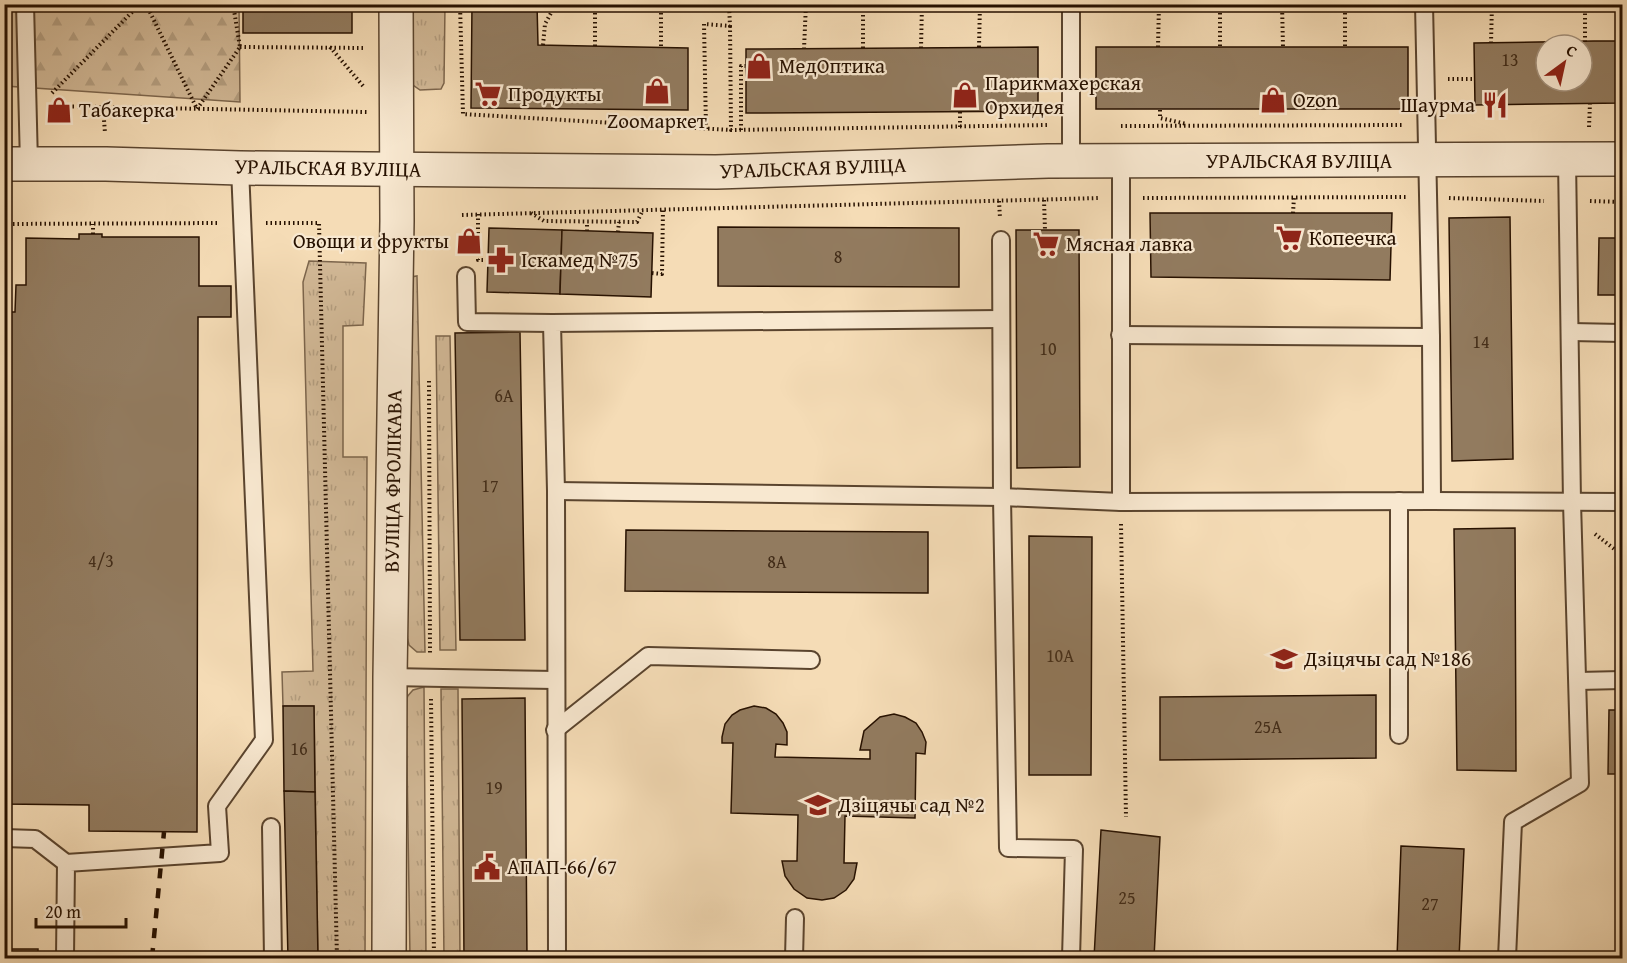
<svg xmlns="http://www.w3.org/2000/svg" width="1627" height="963" viewBox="0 0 1627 963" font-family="'Gentium Book Plus',serif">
<defs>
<pattern id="grass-tufts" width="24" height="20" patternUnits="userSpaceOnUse" patternTransform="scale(1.5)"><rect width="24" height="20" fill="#d2b997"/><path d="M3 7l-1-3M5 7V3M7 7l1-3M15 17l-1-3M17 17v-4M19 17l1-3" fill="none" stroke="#b49e80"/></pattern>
<pattern id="forest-firs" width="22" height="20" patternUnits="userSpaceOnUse" patternTransform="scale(1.5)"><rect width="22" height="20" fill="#d2b997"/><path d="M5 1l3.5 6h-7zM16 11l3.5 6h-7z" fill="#b49e80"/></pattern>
</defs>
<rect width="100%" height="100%" fill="#f5dcb6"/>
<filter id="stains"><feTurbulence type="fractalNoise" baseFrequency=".00333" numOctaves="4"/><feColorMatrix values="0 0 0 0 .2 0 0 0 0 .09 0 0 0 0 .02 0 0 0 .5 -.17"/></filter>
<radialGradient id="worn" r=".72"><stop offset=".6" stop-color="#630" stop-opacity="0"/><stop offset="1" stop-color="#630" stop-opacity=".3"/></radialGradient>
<!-- grass -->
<g fill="url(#grass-tufts)" stroke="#7c654c" stroke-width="1.5">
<polygon points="412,5 445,5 444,83 441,89 420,90 413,85"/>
<polygon points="309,261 366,263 363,325 343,326 343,457 367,457 365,958 318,958 314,706 283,706 282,672 313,671 303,282"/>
<polygon points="417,276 425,652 417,652 409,645 406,632 411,277"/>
<polygon points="436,336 450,336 456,650 440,650"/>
<polygon points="424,687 426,958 410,958 406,698 413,690"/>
<polygon points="441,689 458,689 460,958 444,958"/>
</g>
<!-- forest -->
<polygon fill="url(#forest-firs)" stroke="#7c654c" stroke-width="1.5" points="4,5 239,5 240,102 5,86"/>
<!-- building -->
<g fill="#927b5f" stroke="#271100" stroke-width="1.5" fill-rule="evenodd">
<rect x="243" y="4" width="109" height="29"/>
<polygon points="472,4 537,4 538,45 688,48 688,110 471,108"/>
<polygon points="931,4 942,4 942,10 931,9"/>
<path d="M1594,41H1622V103L1475,105L1474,43ZM1546,45H1582V81H1546Z"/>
<polygon points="1038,47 1038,111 746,113 746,49"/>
<rect x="1096" y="47" width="312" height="62"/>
<polygon points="1150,213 1392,213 1390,280 1151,277"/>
<polygon points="1510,217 1513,459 1452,461 1449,218"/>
<polygon points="718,227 959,228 959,287 718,286"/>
<polygon points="489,228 562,230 560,294 487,292"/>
<polygon points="562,230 653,233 651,297 560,294"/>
<polygon points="1016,230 1079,230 1080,467 1017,468"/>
<polygon points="79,234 102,234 102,237 199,237 199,286 231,286 231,317 198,317 197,832 89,831 89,805 4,804 4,312 15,312 16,285 26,285 26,238 79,239"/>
<polygon points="1599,238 1622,238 1622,295 1598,295"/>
<polygon points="520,332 525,640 460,640 455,333"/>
<polygon points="1515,528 1516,771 1457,770 1454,529"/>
<polygon points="626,530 928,532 928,593 625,591"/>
<polygon points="1029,536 1092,537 1091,775 1029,775"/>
<polygon points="1376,695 1376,758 1160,760 1160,697"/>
<polygon points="525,698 527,958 464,958 462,699"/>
<polygon points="283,706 314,706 315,792 284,791"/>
<polygon points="754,706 766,708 776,714 783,723 787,732 787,745 776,744 775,757 870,759 870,750 860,750 864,731 880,717 894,714 905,717 916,723 922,732 926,742 925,754 916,753 915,818 845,816 844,863 857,863 854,879 846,890 834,898 822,900 807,898 794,889 785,876 782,861 797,861 798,815 731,813 733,743 722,743 722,737 725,724 732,715 740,710"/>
<polygon points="1609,710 1622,710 1622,774 1608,774"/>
<polygon points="284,791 315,792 318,958 288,958"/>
<polygon points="1101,830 1160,837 1154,958 1094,958"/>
<polygon points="1401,846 1464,849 1459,958 1397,958"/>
<rect x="4" y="949" width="34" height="9"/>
</g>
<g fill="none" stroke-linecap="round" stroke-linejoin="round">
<!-- service casing -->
<g stroke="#5a442e" stroke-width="20">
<g id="service">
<polyline points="25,4 29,164"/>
<polyline points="1071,4 1071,161"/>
<polyline points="1121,161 1121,502"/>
<polyline points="1001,240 1002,497 1008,848 1074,849 1071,958"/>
<polyline points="466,276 467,322 552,323"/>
<polyline points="1571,332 1622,333"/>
<polyline points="1120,335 1431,337"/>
<polyline points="556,491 1002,497 1121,502 1432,501 1431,337 1424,4"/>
<polyline points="1399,501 1399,735"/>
<polyline points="1432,501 1622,502"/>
<polyline points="390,677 555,680"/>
<polyline points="1578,681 1622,680"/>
<polyline points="555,730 648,656 811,660"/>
<polyline points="271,827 273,958"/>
<polyline points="4,838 35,839 66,863"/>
<polyline points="65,958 66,863 220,853 217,806 264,740 240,168"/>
<polyline points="557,958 556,491 552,323 1001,319"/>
<polyline points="794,958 795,918"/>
<polyline points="1507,958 1513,822 1580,783 1572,502 1567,159"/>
</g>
</g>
<!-- minor casing -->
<g stroke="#5a442e" stroke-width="36">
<polyline id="minor" points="389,958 390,677 397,221 396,4"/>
</g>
<!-- tertiary casing -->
<g stroke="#5a442e" stroke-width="36">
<polyline id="tertiary" points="4,164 106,164 240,168 716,172 1048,161 1622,159"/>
</g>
<!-- path -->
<g stroke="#271100" stroke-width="4" stroke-dasharray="1.5 3" stroke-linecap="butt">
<polyline points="146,4 197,109 240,47 233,4"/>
<polyline points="460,4 463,114 731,130"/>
<polyline points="661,4 661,47"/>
<polyline points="1220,4 1220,47"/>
<polyline points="1282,4 1283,47"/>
<polyline points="1345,4 1345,47"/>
<polyline points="730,26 731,130 1048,125"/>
<polyline points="1585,42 1585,4"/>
<polyline points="1491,43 1492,4"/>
<polyline points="543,45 545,24 556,4"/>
<polyline points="595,46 595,4"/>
<polyline points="240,47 365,48"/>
<polyline points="330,47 364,87"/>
<polyline points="979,47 980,4"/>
<polyline points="1158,47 1159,4"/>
<polyline points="863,48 863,4"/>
<polyline points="921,48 922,4"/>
<polyline points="804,49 806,4"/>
<polyline points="1448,79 1475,79"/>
<polyline points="52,93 140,4"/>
<polyline points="50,106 367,112"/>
<polyline points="103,107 105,133"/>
<polyline points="1160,110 1160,118 1187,124"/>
<polyline points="1121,126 1404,125"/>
<polyline points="960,127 960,111"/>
<polyline points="1589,127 1590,103"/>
<polyline points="706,129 704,24 730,26 729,4"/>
<polyline points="741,130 741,66 746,66"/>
<polyline points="1143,198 1406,197"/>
<polyline points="1449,198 1544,201"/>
<polyline points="1044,200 1045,230"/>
<polyline points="999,201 1000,218"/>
<polyline points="1590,201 1622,202"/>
<polyline points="531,213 544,221 637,222 643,210"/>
<polyline points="1293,213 1294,197"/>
<polyline points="478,214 478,260 488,260"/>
<polyline points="462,215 1100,198"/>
<polyline points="266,223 319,223 337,958"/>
<polyline points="4,224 220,223"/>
<polyline points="587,231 587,222"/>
<polyline points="618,232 619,222"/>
<polyline points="93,234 93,224"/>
<polyline points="652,273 662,274 663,209"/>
<polyline points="429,381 430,655"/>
<polyline points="1121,524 1126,817"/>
<polyline points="1595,534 1622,555"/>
<polyline points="431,699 434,958"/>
</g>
<!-- service -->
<use href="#service" stroke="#f8e8d0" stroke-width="16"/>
<!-- minor -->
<use href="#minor" stroke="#f8e8d0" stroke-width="33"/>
<!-- tertiary -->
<use href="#tertiary" stroke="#f8e8d0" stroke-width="33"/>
<!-- rail -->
<polyline stroke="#271100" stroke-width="4.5" stroke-dasharray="10 10" stroke-linecap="butt" points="152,958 164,832"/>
</g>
<!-- icons -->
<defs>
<g id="shop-bare" transform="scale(2.07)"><path d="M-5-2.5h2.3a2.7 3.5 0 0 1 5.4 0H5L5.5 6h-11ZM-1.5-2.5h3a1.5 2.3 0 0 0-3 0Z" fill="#8f2418" stroke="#f8e8d0" stroke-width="2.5" paint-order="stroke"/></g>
<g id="supermarket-bare" transform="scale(2.07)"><path d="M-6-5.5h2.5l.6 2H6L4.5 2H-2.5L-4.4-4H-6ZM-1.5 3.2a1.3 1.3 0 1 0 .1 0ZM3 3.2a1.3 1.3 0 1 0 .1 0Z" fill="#8f2418" stroke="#f8e8d0" stroke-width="2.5" paint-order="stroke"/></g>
<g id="restaurant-bare" transform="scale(2.07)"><path d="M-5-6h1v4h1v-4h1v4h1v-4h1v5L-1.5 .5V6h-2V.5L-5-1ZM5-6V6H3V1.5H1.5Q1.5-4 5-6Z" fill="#8f2418" stroke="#f8e8d0" stroke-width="2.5" paint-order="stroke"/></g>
<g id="pharmacy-bare" transform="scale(2.07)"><path d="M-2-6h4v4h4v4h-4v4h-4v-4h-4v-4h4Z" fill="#8f2418" stroke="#f8e8d0" stroke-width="2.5" paint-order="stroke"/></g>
<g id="school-bare" transform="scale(2.07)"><path d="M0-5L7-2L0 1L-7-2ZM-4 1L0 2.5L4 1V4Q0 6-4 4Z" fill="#8f2418" stroke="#f8e8d0" stroke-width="2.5" paint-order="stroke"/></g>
<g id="civic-bare" transform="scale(2.07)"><path d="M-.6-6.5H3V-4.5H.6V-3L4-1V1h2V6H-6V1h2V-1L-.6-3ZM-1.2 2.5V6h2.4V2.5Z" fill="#8f2418" stroke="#f8e8d0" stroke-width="2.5" paint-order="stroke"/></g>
</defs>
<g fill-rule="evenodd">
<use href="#shop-bare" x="759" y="66"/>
<use href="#shop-bare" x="657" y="91"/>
<use href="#supermarket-bare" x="488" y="94"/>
<use href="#shop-bare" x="965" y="95"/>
<use href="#shop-bare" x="1273" y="100"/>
<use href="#restaurant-bare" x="1495" y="105"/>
<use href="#shop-bare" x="59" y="110"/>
<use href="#supermarket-bare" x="1289" y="238"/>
<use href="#shop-bare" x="469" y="241"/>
<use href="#supermarket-bare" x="1046" y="244"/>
<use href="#pharmacy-bare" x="501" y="260"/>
<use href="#school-bare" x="1284" y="659"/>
<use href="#school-bare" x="818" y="805"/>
<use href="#civic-bare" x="487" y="867"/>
</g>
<g text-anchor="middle" stroke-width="4.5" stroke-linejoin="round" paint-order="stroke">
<!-- number labels -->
<g font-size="18" fill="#422c18">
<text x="1510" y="66">13</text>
<text x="838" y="263">8</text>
<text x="1481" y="348">14</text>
<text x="1048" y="355">10</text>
<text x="504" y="402">6А</text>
<text x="490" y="492">17</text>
<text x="101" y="567">4/3</text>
<text x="777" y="568">8А</text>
<text x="1060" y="662">10А</text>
<text x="1268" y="733">25А</text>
<text x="299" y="755">16</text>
<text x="494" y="794">19</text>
<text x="1127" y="904">25</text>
<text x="1430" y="910">27</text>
</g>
<!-- poi labels -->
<g font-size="21" fill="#271100" stroke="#f8e8d0" text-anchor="start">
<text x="779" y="73">МедОптика</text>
<text x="985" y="90">Парикмахерская<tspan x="985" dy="24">Орхидея</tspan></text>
<text x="508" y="101">Продукты</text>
<text x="1293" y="107">Ozon</text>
<text x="1475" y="112" text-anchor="end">Шаурма</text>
<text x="79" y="117">Табакерка</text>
<text x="657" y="128" text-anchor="middle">Zooмаркет</text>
<text x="1309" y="245">Копеечка</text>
<text x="449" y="248" text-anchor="end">Овощи и фрукты</text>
<text x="1066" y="251">Мясная лавка</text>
<text x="521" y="267">Іскамед №75</text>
<text x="1304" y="666">Дзіцячы сад №186</text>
<text x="838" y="812">Дзіцячы сад №2</text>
<text x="507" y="874">АПАП-66/67</text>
</g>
<!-- street labels -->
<g font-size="21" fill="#271100" stroke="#f8e8d0">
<text x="1299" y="168">УРАЛЬСКАЯ ВУЛІЦА</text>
<text transform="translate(328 168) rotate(1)" y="7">УРАЛЬСКАЯ ВУЛІЦА</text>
<text transform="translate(813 168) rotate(-2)" y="7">УРАЛЬСКАЯ ВУЛІЦА</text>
<text transform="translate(393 481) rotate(-89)" y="7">ВУЛІЦА ФРОЛІКАВА</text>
</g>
</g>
<!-- margin -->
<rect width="1627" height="963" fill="none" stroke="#f5dcb6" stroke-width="24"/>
<rect x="6" y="6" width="1615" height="951" fill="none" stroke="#271100" stroke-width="3"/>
<rect x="12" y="12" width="1603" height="939" fill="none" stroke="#271100" stroke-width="1.5"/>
<!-- north arrow -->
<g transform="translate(1564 63) rotate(33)"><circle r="28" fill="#f8e8d0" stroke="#a4927d" stroke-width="1.5"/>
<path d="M0-4.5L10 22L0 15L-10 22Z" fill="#8f2418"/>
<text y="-9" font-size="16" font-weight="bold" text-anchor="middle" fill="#271100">С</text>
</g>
<!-- scale -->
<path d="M36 918v9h90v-9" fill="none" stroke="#271100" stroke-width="3"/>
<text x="45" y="918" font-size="18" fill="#271100" stroke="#f8e8d0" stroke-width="4.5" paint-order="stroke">20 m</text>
<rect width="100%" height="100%" filter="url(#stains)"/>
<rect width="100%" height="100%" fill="url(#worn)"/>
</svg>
